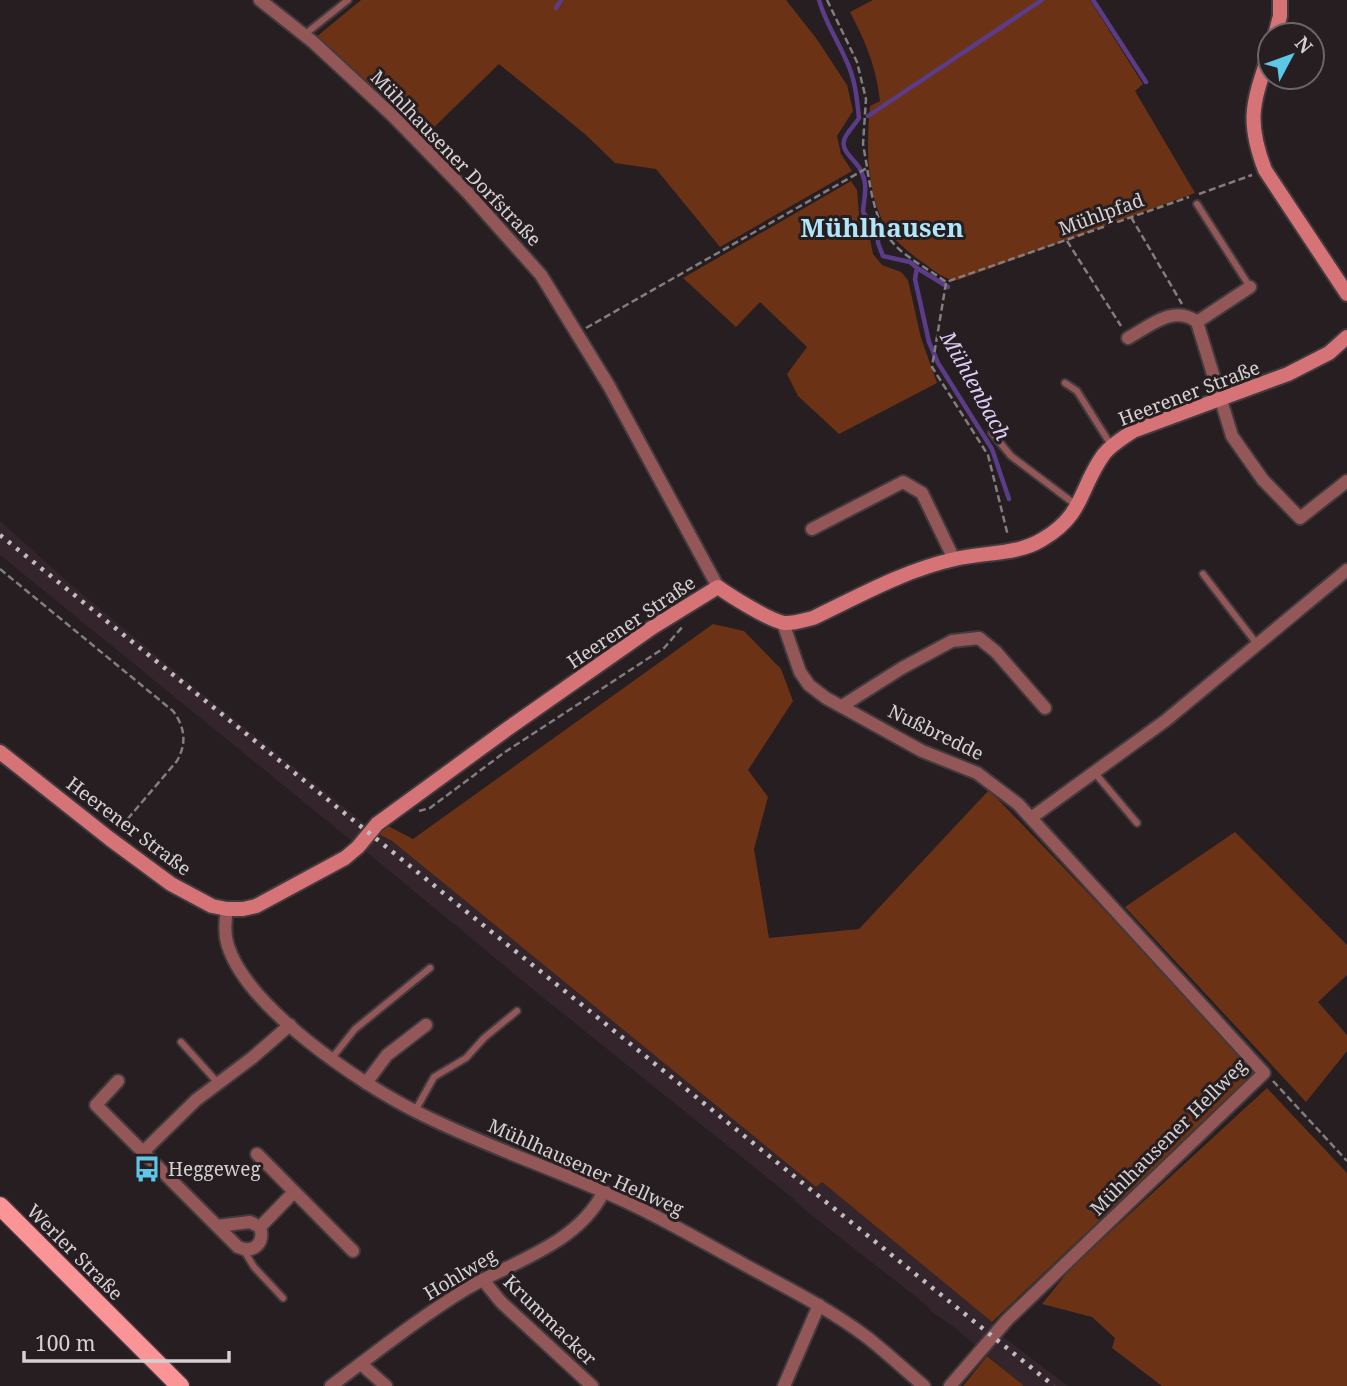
<svg xmlns="http://www.w3.org/2000/svg" width="1347" height="1386" viewBox="0 0 1347 1386" font-family="'Noto Serif',serif">
<rect width="100%" height="100%" fill="#261e21"/>
<!-- built -->
<g fill="#33252b">
<polygon points="0,521 69,583 194,687 367,825 353,842 0,555"/>
<polygon points="377,833 392,841 816,1187 822,1182 992,1322 1002,1336 1068,1386 1024,1386 950,1324 933,1313 925,1304 806,1211 790,1196 541,996 364,850"/>
</g>
<!-- green -->
<g fill="#6c3215">
<polygon points="361,0 786,0 816,38 847,85 853,111 837,136 841,154 852,171 720,247 656,169 615,163 586,135 499,64 424,137 315,38"/>
<path d="M873,0H1090L1143,84L1135,91L1195,193L958,280C944,280 936,272 925,264C912,255 899,245 889,232C866,197 866,145 870,106L880,101C876,66 866,43 850,12Z"/>
<polygon points="851,181 857,190 859,215 868,229 873,254 882,265 901,272 908,280 921,338 937,383 839,434 798,396 787,374 807,347 760,302 736,327 683,278"/>
<polygon points="713,624 744,631 781,669 793,701 748,770 768,797 754,849 769,938 859,929 989,790 1110,916 1255,1073 992,1322 822,1182 816,1187 392,841 377,833 386,825 413,839"/>
<polygon points="1235,832 1347,945 1347,975 1318,1002 1347,1035 1347,1051 1306,1102 1125,907"/>
<polygon points="1267,1088 1347,1173 1347,1386 1162,1386 1112,1348 1115,1338 1092,1317 1042,1304 1071,1268"/>
<polygon points="987,1356 1023,1385 1024,1386 963,1386"/>
</g>
<g fill="none" stroke-linecap="round" stroke-linejoin="round">
<!-- stream -->
<g stroke="#5b3c88" stroke-width="4.5">
<path d="M819,0C825,22 837,39 846,60C855,78 857,98 859,118C855,125 845,134 844,141C841,151 856,161 860,169C869,186 864,195 863,212L878,233V243L883,256L910,262L917,268L915,279L929,342L938,363L992,449L1009,499"/>
<polyline points="1093,0 1146,82"/>
<polyline points="556,8 561,0"/>
<polyline points="868,116 1042,0"/>
<polyline points="917,268 948,287"/>
</g>
<!-- lane casing -->
<g stroke="#423a3d" stroke-width="10">
<g id="lane">
<polyline points="304,35 348,0"/>
<polyline points="1197,204 1250,287"/>
<polyline points="1065,383 1077,391 1111,445"/>
<polyline points="992,433 1011,456 1076,505"/>
<polyline points="1203,574 1257,644"/>
<polyline points="1094,772 1137,823"/>
<polyline points="181,1042 218,1083"/>
<polyline points="332,1058 355,1029 430,968"/>
<polyline points="415,1111 434,1077 466,1058 484,1038 517,1011"/>
<polyline points="243,1249 254,1267 283,1298"/>
</g>
</g>
<!-- street casing -->
<g stroke="#423a3d" stroke-width="16">
<g id="street">
<polyline points="260,0 313,42 393,116 468,193 541,275 609,386 718,587"/>
<polyline points="1250,287 1197,322 1232,436 1263,480 1300,518 1347,481"/>
<path d="M1128,338C1150,326 1174,304 1197,322"/>
<polyline points="812,529 903,482 922,493 954,559"/>
<polyline points="783,623 800,672 809,685 826,698 922,751 977,773 1018,804 1264,1073 1007,1320 950,1386"/>
<polyline points="842,706 902,668 952,641 979,638 996,652 1045,708"/>
<polyline points="1031,818 1165,721 1347,570"/>
<path d="M227,909C225,921 224,934 228,946C248,1008 358,1082 415,1111C485,1147 562,1171 633,1205C671,1223 708,1245 745,1265C787,1288 830,1309 868,1338C887,1353 905,1370 924,1386"/>
<path d="M118,1081L96,1105L238,1247C254,1254 265,1243 260,1227L250,1222L217,1226"/>
<polyline points="366,1083 387,1055 426,1025"/>
<polyline points="143,1152 196,1100 252,1058 290,1025"/>
<polyline points="257,1154 353,1251"/>
<polyline points="260,1227 294,1192"/>
<polyline points="483,1280 501,1302 592,1386"/>
<polyline points="361,1364 386,1386"/>
<path d="M331,1386C375,1353 419,1318 466,1289C513,1261 576,1245 603,1193"/>
<polyline points="784,1386 819,1305"/>
</g>
</g>
<!-- secondary casing -->
<g stroke="#423a3d" stroke-width="18">
<g id="secondary">
<polyline points="1275,35 1280,16 1280,0"/>
<path d="M1270,51C1254,101 1245,118 1265,170L1347,294"/>
<path d="M0,752L110,839L171,884L212,906L227,909H243L256,906L345,858L358,847L377,824L510,727L653,627L718,587C732,597 769,620 784,623C794,624 804,620 813,618C859,596 905,570 955,559C984,552 1018,555 1043,539C1085,514 1079,488 1104,454C1112,444 1123,438 1133,431L1288,374L1329,353L1347,337"/>
</g>
</g>
<!-- primary casing -->
<g stroke="#423a3d" stroke-width="21">
<polyline id="primary" points="0,1206 180,1386"/>
</g>
<!-- path -->
<g stroke="#837d7f" stroke-width="2.5" stroke-dasharray="7 3.5" stroke-linecap="butt">
<polyline points="827,0 857,62 866,99 863,144 867,167"/>
<polyline points="1199,194 1252,175"/>
<polyline points="1131,217 1182,304"/>
<polyline points="1067,241 1121,326"/>
<polyline points="946,283 932,367 988,455 1008,536"/>
<path d="M586,328L867,168C872,196 876,229 900,250C914,262 931,271 946,282L1189,197"/>
<path d="M0,569L173,711C185,727 187,743 177,761L119,829"/>
<polyline points="419,811 430,808 505,752 664,648 684,625"/>
<polyline points="1273,1081 1347,1161"/>
</g>
<!-- lane -->
<use href="#lane" stroke="#945758" stroke-width="6"/>
<!-- street -->
<use href="#street" stroke="#945758" stroke-width="12"/>
<!-- secondary -->
<use href="#secondary" stroke="#d67377" stroke-width="14"/>
<!-- primary -->
<use href="#primary" stroke="#fb9497" stroke-width="18"/>
<!-- rail -->
<polyline stroke="#c1bcbe" stroke-width="4.5" stroke-dasharray="3.5 7" stroke-linecap="butt" points="0,535 1054,1386"/>
</g>
<!-- icons -->
<defs>
<g id="bus-bare" transform="scale(2.1)"><path d="M-5-6H5V4H4V6H2V4H-2V6H-4V4H-5ZM-3.5-4V0h7V-4ZM-3.5 1.2v1.5H-2V1.2ZM2 1.2v1.5H3.5V1.2Z" fill="#5dc7e8" stroke="#261e21" stroke-width="2.5" paint-order="stroke"/></g>
</defs>
<g fill-rule="evenodd">
<use href="#bus-bare" x="147" y="1169"/>
</g>
<g text-anchor="middle" stroke-width="6" stroke-linejoin="round" paint-order="stroke">
<!-- street labels -->
<g font-size="19" fill="#d5d0d2" stroke="#261e21">
<text transform="translate(456 158) rotate(46)" y="7">Mühlhausener Dorfstraße</text>
<text transform="translate(1101 214) rotate(-20)" y="7">Mühlpfad</text>
<text transform="translate(1189 393) rotate(-21)" y="7">Heerener Straße</text>
<text transform="translate(631 622) rotate(-34)" y="7">Heerener Straße</text>
<text transform="translate(936 732) rotate(26)" y="7">Nußbredde</text>
<text transform="translate(129 826) rotate(37)" y="7">Heerener Straße</text>
<text transform="translate(1168 1137) rotate(-45)" y="7">Mühlhausener Hellweg</text>
<text transform="translate(586 1167) rotate(24)" y="7">Mühlhausener Hellweg</text>
<text transform="translate(75 1252) rotate(45)" y="7">Werler Straße</text>
<text transform="translate(460 1274) rotate(-31)" y="7">Hohlweg</text>
<text transform="translate(550 1320) rotate(44)" y="7">Krummacker</text>
</g>
<!-- poi labels -->
<g font-size="19" fill="#d5d0d2" stroke="#261e21" text-anchor="start">
<text x="168" y="1176">Heggeweg</text>
</g>
<!-- water labels -->
<g font-size="21" font-style="italic" fill="#dbcdf8" stroke="#261e21">
<text transform="translate(975 386) rotate(61)" y="7">Mühlenbach</text>
</g>
<!-- district labels -->
<g font-size="26" font-weight="bold" fill="#b1e6f8" stroke="#261e21">
<text x="882" y="237">Mühlhausen</text>
</g>
</g>
<!-- north arrow -->
<g transform="translate(1291 56) rotate(49)"><circle r="33" fill="#261e21" stroke="#6c6568" stroke-width="2"/>
<path d="M0-5L12 26L0 18L-12 26Z" fill="#5dc7e8"/>
<text y="-10" font-size="19" font-weight="bold" text-anchor="middle" fill="#d5d0d2">N</text>
</g>
<!-- scale -->
<path d="M24 1351v10h205v-10" fill="none" stroke="#d5d0d2" stroke-width="3.5"/>
<text x="35" y="1351" font-size="21" fill="#d5d0d2" stroke="#261e21" stroke-width="5" paint-order="stroke">100 m</text>
</svg>
